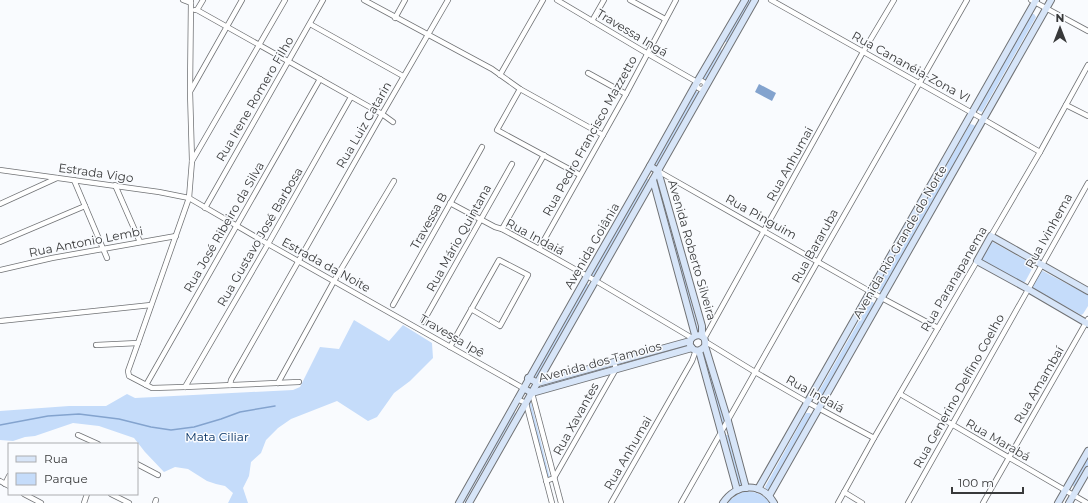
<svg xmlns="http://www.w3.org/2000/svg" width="1088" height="503" viewBox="0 0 1088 503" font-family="Montserrat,sans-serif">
<rect width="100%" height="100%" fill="#f9fbfe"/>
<!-- green -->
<g fill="#c5dcfa">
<polygon points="747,0 752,0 728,42 724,42 724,41"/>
<polygon points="1031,14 1034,14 1036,17 982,112 979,111 977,109"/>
<polygon points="719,49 721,49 722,51 706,81 704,80 702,78"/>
<polygon points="695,91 698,92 699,94 659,165 657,165 655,164 655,162"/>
<polygon points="970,124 974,125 976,127 882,292 879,291 877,289"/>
<polygon points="646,179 648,179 649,180 595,277 593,277 591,276 591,274"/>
<polygon points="659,183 660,184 699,332 699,333 697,334 657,185"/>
<polygon points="991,241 1032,264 1033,267 1025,282 1023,283 982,261 981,260"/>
<polygon points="1041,270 1088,295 1088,306 1083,314 1081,315 1031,287"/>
<polygon points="586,284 588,284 589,286 537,377 534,377 533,375"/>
<polygon points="870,302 873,302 875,305 820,402 818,401 815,398"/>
<polygon points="354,320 389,341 403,325 432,343 433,358 410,381 394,393 377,417 368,421 337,401 291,419 278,428 266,440 261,453 251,462 249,476 243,488 248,503 228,503 233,493 225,486 216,484 207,481 188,469 175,467 164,472 145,452 134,438 99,426 73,423 35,436 25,437 13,441 0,440 0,411 69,406 106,406 127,394 135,398 293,390 300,387 320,347 339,349"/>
<polygon points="687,345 688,349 626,366 625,362"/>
<polygon points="703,352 706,354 725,422 723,424 721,423 702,353"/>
<polygon points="606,366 607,369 542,387 541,384"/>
<polygon points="528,402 531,402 550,478 547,478"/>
<polygon points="513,411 515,412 515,414 464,503 463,501"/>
<polygon points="806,413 810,413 812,416 770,490 767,490 765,487"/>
<polygon points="725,435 728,435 742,486 738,486"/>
<polygon points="1088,456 1088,467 1076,487 1074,487 1072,484"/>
<path d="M747,491C757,492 764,495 770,503H728C733,496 739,493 747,491Z"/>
</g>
<!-- water -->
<polygon fill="#83a3ce" points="759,84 776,93 772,101 755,92"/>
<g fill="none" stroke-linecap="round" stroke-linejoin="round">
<!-- stream -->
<polyline stroke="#83a3ce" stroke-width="1.5" points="0,425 48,416 79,414 119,419 151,427 171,430 194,427 221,419 240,412 275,406"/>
<!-- street casing -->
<g stroke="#707275" stroke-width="6">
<g id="street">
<polyline points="183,0 191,3"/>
<polyline points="364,0 492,69 520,89 603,135"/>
<polyline points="557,0 648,54 697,82"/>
<polyline points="630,0 665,19"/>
<polyline points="771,0 983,119 1040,152"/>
<polyline points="1031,0 1088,31"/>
<polyline points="195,10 197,10 203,0"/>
<polyline points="197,10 382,114 393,122"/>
<polyline points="395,18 405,0"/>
<polyline points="592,21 604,0"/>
<polyline points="310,24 403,76"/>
<polyline points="588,73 626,94"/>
<polyline points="500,75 543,0"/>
<circle cx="701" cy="85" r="4"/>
<polyline points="520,89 497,130 580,175"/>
<polyline points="191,90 242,0"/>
<polyline points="1066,105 1088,116"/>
<polyline points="192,161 285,0"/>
<polyline points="0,170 159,192 189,198 268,244 523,388"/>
<polyline points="658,171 878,296 938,328"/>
<polyline points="74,180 107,258"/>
<polyline points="115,185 140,242"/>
<polyline points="450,203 495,227 502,229 539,249 596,281 692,338"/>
<polyline points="0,204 57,178"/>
<polyline points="205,208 323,0"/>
<polyline points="502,229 544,155"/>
<polyline points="991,236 1040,152 1088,65"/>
<polyline points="0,242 85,206"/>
<polyline points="539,249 626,94 676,0"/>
<polyline points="0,270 52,258 176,236"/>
<polyline points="393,305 482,147"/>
<polyline points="0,321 151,305"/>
<polyline points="423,322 512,164"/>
<polyline points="704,339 863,52 894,0"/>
<polyline points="706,342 755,372 807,402 874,438"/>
<polyline points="138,343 128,371 129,376 152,388 185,387 299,382"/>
<polyline points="96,345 138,343 189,198 192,161 190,91 191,0"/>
<polyline points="450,347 499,260 528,275 500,326 471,309"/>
<polyline points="278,383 334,281 394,181"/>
<polyline points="146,385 320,79"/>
<polyline points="230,385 231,380 382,114 448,0"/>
<polyline points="185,387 268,244 351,97"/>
<polyline points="532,393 561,503"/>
<polyline points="900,394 1087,503"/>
<polyline points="517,399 526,403 552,503"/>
<polyline points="78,435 98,444"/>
<polyline points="137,464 158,475"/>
<polyline points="0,481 9,486"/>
<polyline points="546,481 554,478 616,369 614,362"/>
<polyline points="5,484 9,476"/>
<polyline points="844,492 862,503"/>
<polyline points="24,494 41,503"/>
<polyline points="111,494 129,503"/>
<polyline points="84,503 87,494"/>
<polyline points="155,503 156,500"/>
<polyline points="611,503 692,361 696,350"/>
<polyline points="681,503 818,261 967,0"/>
<polyline points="838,503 874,438 977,261"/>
<polyline points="908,503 1088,183"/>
<polyline points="983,503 1088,319"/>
</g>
</g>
<!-- secondary casing -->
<g stroke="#707275" stroke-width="8">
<g id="secondary">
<polyline points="650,166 658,171 702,326 702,336"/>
<polyline points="653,180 695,335"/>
<polyline points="1088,291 991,236 977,261 1028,289 1088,324"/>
<path d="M705,346C702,350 696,353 692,348C682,337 708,327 705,346L728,421L746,488"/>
<polyline points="699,351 737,490"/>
<polyline points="528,378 538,383 690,341"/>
<polyline points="523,388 532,393 692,348"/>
<polyline points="758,489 1036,0"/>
<polyline points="769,496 1051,0"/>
<polyline points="459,503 587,276 650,166 697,82 745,0"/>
<polyline points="469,503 755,0"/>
<path d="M723,503C736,483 762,482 774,503"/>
<polyline points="1058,503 1088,451"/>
<polyline points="1069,503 1088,470"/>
</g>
</g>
<!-- street -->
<use href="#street" stroke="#fff" stroke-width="4.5"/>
<!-- secondary -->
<use href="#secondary" stroke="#d7e5f8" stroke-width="6"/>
</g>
<g text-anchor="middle" stroke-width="3" stroke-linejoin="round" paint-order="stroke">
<!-- street labels -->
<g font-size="12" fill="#38393a" stroke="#f9fbfe">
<text transform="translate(632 33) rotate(31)" y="4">Travessa Ingá</text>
<text transform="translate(911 67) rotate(29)" y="4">Rua Cananéia-Zona VI</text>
<text transform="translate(255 99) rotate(-60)" y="4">Rua Irene Romero Filho</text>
<text transform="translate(364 125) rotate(-60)" y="4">Rua Luiz Catarin</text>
<text transform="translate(590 136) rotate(-61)" y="4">Rua Pedro Francisco Mazzetto</text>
<text transform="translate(790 164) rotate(-61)" y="4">Rua Anhumai</text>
<text transform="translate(96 173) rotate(8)" y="4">Estrada Vigo</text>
<text transform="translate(761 217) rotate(29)" y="4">Rua Pinguim</text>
<text transform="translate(429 221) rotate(-61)" y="4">Travessa B</text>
<text transform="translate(224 227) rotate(-60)" y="4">Rua José Ribeiro da Silva</text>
<text transform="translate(1049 231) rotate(-61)" y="4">Rua Ivinhema</text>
<text transform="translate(260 237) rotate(-60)" y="4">Rua Gustavo José Barbosa</text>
<text transform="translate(535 237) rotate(28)" y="4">Rua Indaiá</text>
<text transform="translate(459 238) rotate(-61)" y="4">Rua Mário Quintana</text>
<text transform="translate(86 242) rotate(-11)" y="4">Rua Antonio Lembi</text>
<text transform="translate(900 242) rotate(-60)" y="4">Avenida Rio Grande do Norte</text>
<text transform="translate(592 246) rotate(-60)" y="4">Avenida Goiânia</text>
<text transform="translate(815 246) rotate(-61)" y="4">Rua Bararuba</text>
<text transform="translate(692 250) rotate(74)" y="4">Avenida Roberto Silveira</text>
<text transform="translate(326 265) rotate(29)" y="4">Estrada da Noite</text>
<text transform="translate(954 279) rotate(-60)" y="4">Rua Paranapanema</text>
<text transform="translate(452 336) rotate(30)" y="4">Travessa Ipê</text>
<text transform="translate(600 362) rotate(-15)" y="4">Avenida dos Tamoios</text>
<text transform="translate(1039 385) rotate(-60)" y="4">Rua Amambaí</text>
<text transform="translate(959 391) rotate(-61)" y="4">Rua Generino Delfino Coelho</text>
<text transform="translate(815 394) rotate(29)" y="4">Rua Indaiá</text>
<text transform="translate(576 419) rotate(-61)" y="4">Rua Xavantes</text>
<text transform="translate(998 440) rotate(30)" y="4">Rua Marabá</text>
<text transform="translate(628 453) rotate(-60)" y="4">Rua Anhumai</text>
</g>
<!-- park labels -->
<g font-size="12" fill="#012e61" stroke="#f9fbfe">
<text x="217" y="441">Mata Ciliar</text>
</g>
</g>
<!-- legend -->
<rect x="8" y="443" width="130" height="52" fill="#f9fbfe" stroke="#acadb0"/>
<rect x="16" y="456" width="20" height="6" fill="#d7e5f8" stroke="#acadb0"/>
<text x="44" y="463" font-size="12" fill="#38393a">Rua</text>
<rect x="16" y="473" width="20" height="12" fill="#c5dcfa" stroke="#acadb0"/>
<text x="44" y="483" font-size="12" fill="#38393a">Parque</text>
<!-- north arrow -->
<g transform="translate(1060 28)" stroke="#f9fbfe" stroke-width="3" paint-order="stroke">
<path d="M0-3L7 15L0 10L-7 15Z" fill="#38393a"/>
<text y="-6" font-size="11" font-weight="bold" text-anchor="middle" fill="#38393a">N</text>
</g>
<!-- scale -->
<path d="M952 487v6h71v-6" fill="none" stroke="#38393a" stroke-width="2"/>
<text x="958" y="487" font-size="12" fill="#38393a" stroke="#f9fbfe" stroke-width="3" paint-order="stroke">100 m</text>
</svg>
